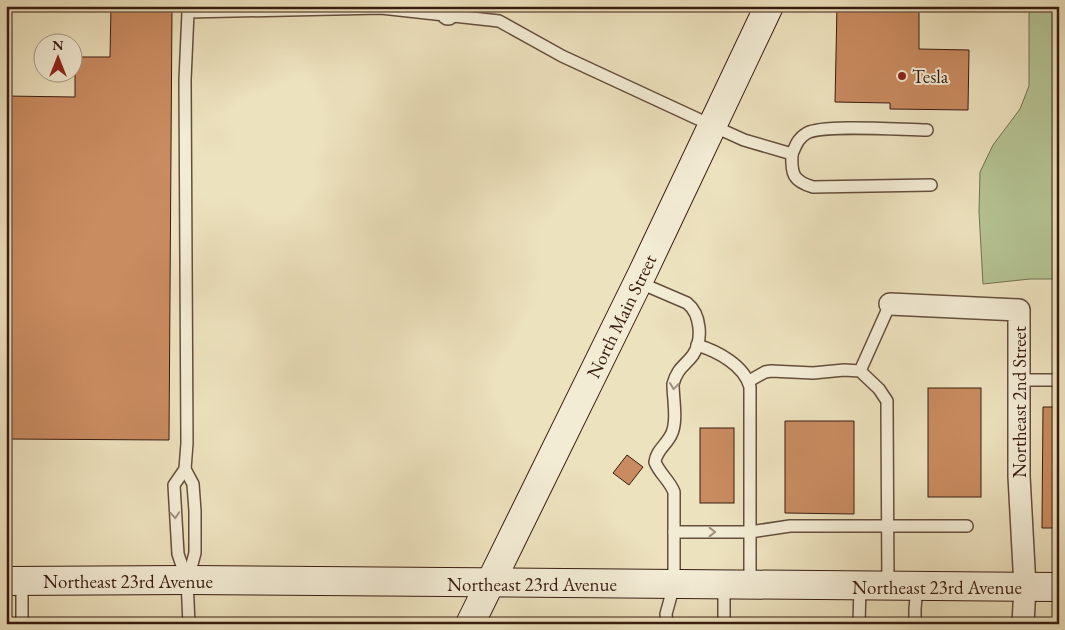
<svg xmlns="http://www.w3.org/2000/svg" width="1065" height="630" viewBox="0 0 1065 630" font-family="'EB Garamond',serif">
<rect width="100%" height="100%" fill="#ede2be"/>
<filter id="stains"><feTurbulence type="fractalNoise" baseFrequency=".004" numOctaves="4"/><feColorMatrix values="0 0 0 0 .2 0 0 0 0 .09 0 0 0 0 .02 0 0 0 .5 -.17"/></filter>
<radialGradient id="worn" r=".72"><stop offset=".6" stop-color="#630" stop-opacity="0"/><stop offset="1" stop-color="#630" stop-opacity=".3"/></radialGradient>
<!-- green -->
<polygon fill="#b5c494" stroke="#767052" points="1029,6 1059,6 1059,279 1030,279 983,284 979,212 980,172 993,145 1020,109 1029,86"/>
<!-- building -->
<g fill="#c98b60" stroke="#381c11">
<polygon points="111,6 172,6 169,440 6,439 6,96 75,97 75,57 110,57"/>
<polygon points="837,6 919,6 919,49 969,50 968,110 890,109 890,103 835,102"/>
<rect x="928" y="388" width="53" height="109"/>
<polygon points="1043,407 1059,407 1059,528 1042,528"/>
<polygon points="785,421 854,421 854,514 785,513"/>
<rect x="700" y="428" width="34" height="75"/>
<polygon points="627,455 643,467 629,485 613,473"/>
</g>
<g fill="none" stroke-linecap="round" stroke-linejoin="round">
<!-- service casing -->
<g stroke="#654e3c" stroke-width="14">
<g id="service">
<path d="M792,154C791,174 793,181 813,187L931,185"/>
<path d="M638,282L687,303C701,314 703,340 693,355C684,367 678,367 673,384C673,399 678,422 671,435C666,445 656,451 655,462C659,473 670,481 674,492V585L666,614L667,624"/>
<path d="M697,345C717,351 744,365 750,387V585"/>
<polyline points="860,371 890,304"/>
<polyline points="1019,380 1059,380"/>
<polyline points="749,381 765,372 771,371 813,373 844,370 860,371 879,389 887,401 887,410 888,586"/>
<polyline points="185,469 193,484 195,511 195,553 188,579"/>
<polyline points="674,532 750,532 790,526 967,526"/>
<polyline points="724,585 724,624"/>
<polyline points="22,624 22,581"/>
<path d="M189,624L187,580L178,554L174,485L185,469L187,443L185,80L188,12L381,8L499,21L562,56L713,126L744,140L792,154C796,145 798,138 807,133C824,124 904,130 927,130"/>
<polyline points="859,624 860,586"/>
<polyline points="915,624 915,609 917,586"/>
</g>
</g>
<!-- minor casing -->
<g stroke="#654e3c" stroke-width="24">
<g id="minor">
<polyline points="448,6 448,14"/>
<polyline points="890,304 1019,310 1019,476 1025,587 1023,624"/>
</g>
</g>
<!-- secondary casing -->
<g stroke="#381c11" stroke-width="30">
<g id="secondary">
<polyline points="6,581 187,580 1059,587"/>
<polyline points="470,624 642,274 769,6"/>
</g>
</g>
<!-- service -->
<use href="#service" stroke="#f3ecd5" stroke-width="11"/>
<!-- minor -->
<use href="#minor" stroke="#f3ecd5" stroke-width="21"/>
<!-- secondary -->
<use href="#secondary" stroke="#f3ecd5" stroke-width="28"/>
</g>
<!-- one-way arrows -->
<defs><path id="oneway-chevron" d="M-2-3.5L2.5 0L-2 3.5" fill="none" stroke-width="1.6" stroke-linecap="round" stroke-linejoin="round" transform="scale(1.25)"/></defs>
<g stroke="#9f8e7d">
<use href="#oneway-chevron" transform="translate(674 386) rotate(96)"/>
<use href="#oneway-chevron" transform="translate(175 515) rotate(86)"/>
<use href="#oneway-chevron" transform="translate(712 532)"/>
</g>
<!-- markers -->
<circle fill="#8f2418" stroke="#f3ecd5" stroke-width="2" cx="902" cy="76" r="5"/>
<g text-anchor="middle" stroke-width="4" stroke-linejoin="round" paint-order="stroke">
<!-- poi labels -->
<g font-size="19" fill="#381c11" stroke="#f3ecd5" text-anchor="start">
<text x="912" y="83">Tesla</text>
</g>
<!-- street labels -->
<g font-size="19" fill="#381c11" stroke="#f3ecd5">
<text transform="translate(621 316) rotate(-64)" y="7">North Main Street</text>
<text transform="translate(1019 402) rotate(-90)" y="7">Northeast 2nd Street</text>
<text x="128" y="588">Northeast 23rd Avenue</text>
<text x="532" y="591">Northeast 23rd Avenue</text>
<text x="937" y="594">Northeast 23rd Avenue</text>
</g>
</g>
<!-- margin -->
<rect width="1065" height="630" fill="none" stroke="#ede2be" stroke-width="25"/>
<rect x="8" y="8" width="1050" height="615" fill="none" stroke="#381c11" stroke-width="2.5"/>
<rect x="12" y="12" width="1040" height="605" fill="none" stroke="#381c11"/>
<!-- north arrow -->
<g transform="translate(58 58)"><circle r="24" fill="#f3ecd5" stroke="#a89987"/>
<path d="M0-4L9 19L0 12L-9 19Z" fill="#8f2418"/>
<text y="-8" font-size="14" font-weight="bold" text-anchor="middle" fill="#381c11">N</text>
</g>
<rect width="100%" height="100%" filter="url(#stains)"/>
<rect width="100%" height="100%" fill="url(#worn)"/>
</svg>
